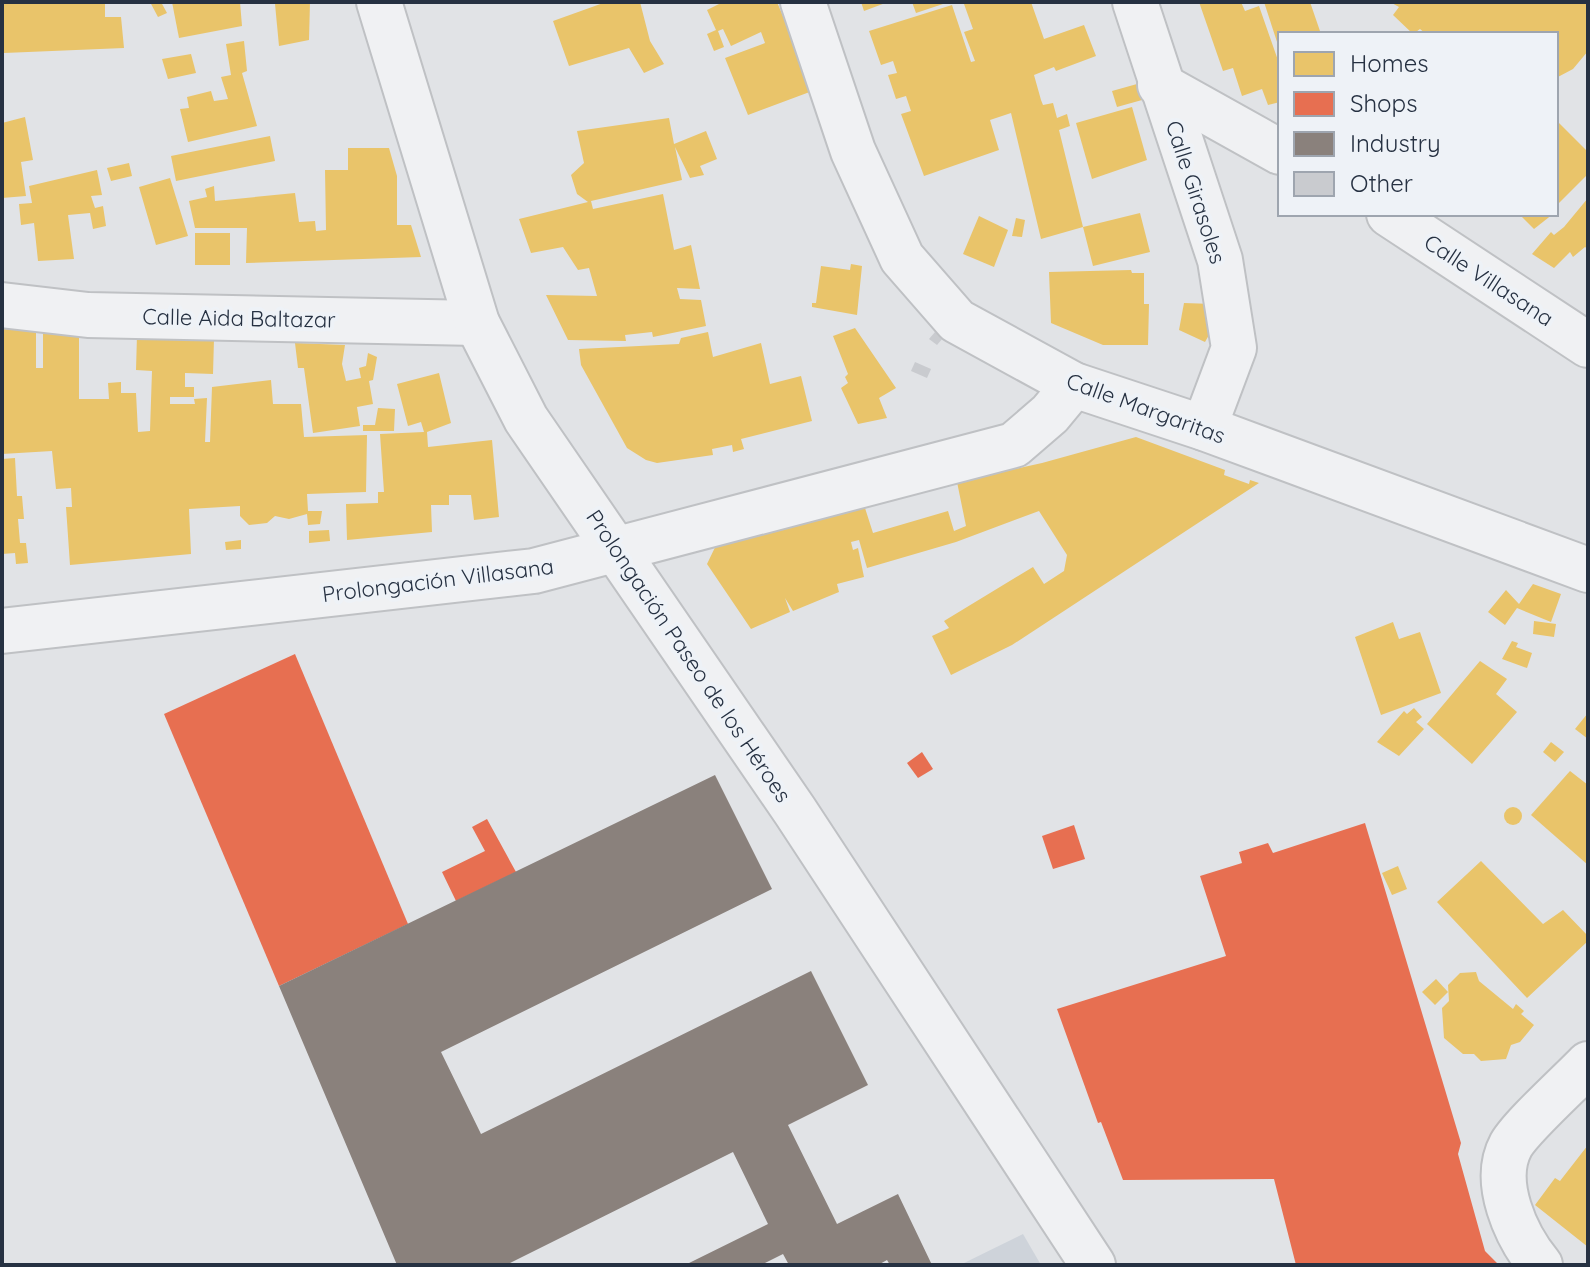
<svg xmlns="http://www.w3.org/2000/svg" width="1590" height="1267" viewBox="0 0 1590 1267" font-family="Quicksand,sans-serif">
<rect width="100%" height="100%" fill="#e1e3e6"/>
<!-- built -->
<polygon fill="#ced3da" points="1023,1234 1041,1265 960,1265"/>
<!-- homes -->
<g fill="#e9c46a">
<polygon points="2,2 105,2 105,17 121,17 124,48 4,53"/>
<polygon points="150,2 161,2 167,13 158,17"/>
<polygon points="172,2 240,2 242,26 179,38"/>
<polygon points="310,2 309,40 279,46 275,4"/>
<polygon points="606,2 640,2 650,41 664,64 644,73 629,48 569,66 553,21"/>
<polygon points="723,2 777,2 785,21 788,20 815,90 748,115 725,58 765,43 761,32 731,46 723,29 718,31 724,47 714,51 707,34 716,30 707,10"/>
<polygon points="861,2 888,2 864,11"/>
<polygon points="912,2 946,2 946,3 916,13"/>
<polygon points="969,2 1031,2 1044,39 1084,25 1096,56 1056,71 1054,67 1034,75 1041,100 1043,105 1053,103 1057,118 1067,114 1070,126 1059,130 1083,227 1140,213 1150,252 1093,266 1083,227 1041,239 1011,113 990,120 999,150 924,176 901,114 911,111 906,96 896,99 888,75 897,73 893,61 881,65 869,31 952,5 971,62 975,61 964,32 973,29 964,4"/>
<polygon points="1199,2 1241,2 1245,11 1259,6 1280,66 1280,102 1268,105 1262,89 1242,96 1233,68 1223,71"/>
<polygon points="1264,2 1310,2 1321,34 1280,34 1279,48"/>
<polygon points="1390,2 1588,2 1588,51 1573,69 1556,78 1556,34 1426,34 1420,29 1413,34 1393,15 1399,7"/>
<polygon points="244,41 247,71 242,73 257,126 188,142 180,109 189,108 187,97 211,91 214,101 228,99 221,77 231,75 226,44"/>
<polygon points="191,54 196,73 168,79 162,59"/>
<polygon points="1137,84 1142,100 1117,107 1112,91"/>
<polygon points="1132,107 1147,160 1092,179 1076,123"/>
<polygon points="25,117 33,160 21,162 26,196 2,198 2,123"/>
<polygon points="669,118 674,144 706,131 717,159 700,166 704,175 690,178 675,147 682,180 591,201 593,209 663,194 674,250 691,245 700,289 677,288 680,299 701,300 706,326 653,337 652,332 625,335 626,341 568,340 546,295 597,296 589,268 578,270 563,247 531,253 519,219 588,202 577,194 571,175 584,163 577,131"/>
<polygon points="1556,120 1588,152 1588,174 1556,206"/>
<polygon points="270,136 275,161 176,181 171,156"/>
<polygon points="348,148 389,148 397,176 397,225 411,225 421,257 246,263 247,228 195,228 189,201 207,197 205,189 214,186 215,201 295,193 299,222 315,221 316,231 326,230 325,170 348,170"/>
<polygon points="129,163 132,176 111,181 107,168"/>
<polygon points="97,170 102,195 91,196 95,208 103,206 106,226 93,229 90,213 68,215 74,259 38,261 34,223 21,225 19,204 32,203 29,186"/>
<polygon points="170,178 188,236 156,245 139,187"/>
<polygon points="1588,198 1588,249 1585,247 1573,257 1570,252 1554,268 1532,254 1551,232 1554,235 1564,227"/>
<polygon points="1519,214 1553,214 1534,229"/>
<polygon points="979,216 1008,230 994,267 963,254"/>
<polygon points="1016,218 1025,220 1022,237 1012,236"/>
<rect x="195" y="233" width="35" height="32"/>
<polygon points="851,264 862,266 857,315 812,307 812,303 816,303 821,266 850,270"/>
<polygon points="1131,270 1132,273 1144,273 1144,304 1149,304 1148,345 1103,345 1051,323 1049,272"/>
<polygon points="1184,303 1213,304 1214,326 1205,342 1179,330"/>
<polygon points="855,328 896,388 879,398 887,418 858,424 841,388 848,383 845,377 848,374 833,336"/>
<polygon points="2,329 36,331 36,368 43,368 43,333 79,336 79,399 109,399 108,383 121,382 121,393 136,393 138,432 150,431 152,371 136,370 137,335 214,339 213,374 185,373 185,387 194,387 194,397 170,397 170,404 195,404 194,399 207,398 205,442 210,442 212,387 271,380 273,404 301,404 304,437 367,435 366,492 307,494 308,511 322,511 320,524 308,525 307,514 289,519 275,516 267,523 249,525 240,516 240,506 189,509 191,554 70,565 66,507 72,507 71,488 56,489 52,451 2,454"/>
<polygon points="708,332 713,357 761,343 770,384 801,376 812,421 741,439 744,449 733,452 732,445 712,449 713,455 657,463 646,460 627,448 581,365 579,349 679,344 681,338"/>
<polygon points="295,343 345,345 342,364 346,381 361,378 359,368 366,366 368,353 377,357 373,380 369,381 373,404 357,407 360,426 313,433 304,368 298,368"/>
<polygon points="439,373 451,423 427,432 428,447 492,440 499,517 474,520 471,495 449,495 449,505 431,505 432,532 347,540 346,504 378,503 378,492 384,492 380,434 424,432 421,422 408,426 397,384"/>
<polygon points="378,408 395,409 394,431 363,431 363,425 375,425"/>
<polygon points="1136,437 1225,470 1224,475 1249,484 1250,480 1259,483 1012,645 951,675 932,636 949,628 944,621 1033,567 1044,584 1064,571 1067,555 1039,511 956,542 867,568 859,540 851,542 853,550 858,548 864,577 837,584 839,592 793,611 785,598 790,612 751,629 707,564 720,537 781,523 781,530 865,508 873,533 948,511 954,531 966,526 957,482 1042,463"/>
<polygon points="15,458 17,496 22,496 24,519 18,519 20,543 26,543 28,563 16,564 15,553 2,554 2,459"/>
<polygon points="329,530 330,541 309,543 309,531"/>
<polygon points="241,540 241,549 226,550 225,542"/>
<polygon points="1533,584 1561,594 1551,622 1517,608 1505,625 1488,612 1506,590 1519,604"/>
<polygon points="1534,621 1556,624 1554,637 1533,634"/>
<polygon points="1393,622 1399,639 1420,632 1441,693 1381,715 1355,637"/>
<polygon points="1512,641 1518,643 1516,647 1532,653 1527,668 1502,659"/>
<polygon points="1480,661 1507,679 1496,694 1517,712 1472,764 1427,724"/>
<polygon points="1414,708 1422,717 1416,722 1424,729 1399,756 1377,742 1404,711 1407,714"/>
<polygon points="1588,713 1588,739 1575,729"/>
<polygon points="1551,742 1564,752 1555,762 1543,752"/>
<polygon points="1570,771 1588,785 1588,865 1531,815"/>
<circle cx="1513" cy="816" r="9"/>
<polygon points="1481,861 1543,924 1563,910 1588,936 1588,941 1527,998 1437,902"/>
<polygon points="1398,866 1407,889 1392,895 1382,873"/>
<polygon points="1476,972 1479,981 1513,1009 1516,1004 1524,1011 1521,1014 1534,1025 1520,1042 1511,1045 1506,1059 1481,1061 1474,1054 1463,1054 1444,1038 1442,1008 1449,1001 1448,985 1460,973"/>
<polygon points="1436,979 1448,992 1435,1005 1422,992"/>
<polygon points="1588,1145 1588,1247 1535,1205 1555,1178 1560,1181"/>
</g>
<!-- shops -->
<g fill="#e76f51">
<polygon points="295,654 408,924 279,986 164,714"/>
<polygon points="922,752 933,769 918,778 907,763"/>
<polygon points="487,819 516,872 456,901 442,872 485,851 472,827"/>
<polygon points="1365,823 1461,1143 1458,1154 1485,1251 1499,1265 1296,1265 1274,1179 1123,1180 1101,1122 1098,1123 1057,1009 1226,956 1200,876 1242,863 1239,852 1268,843 1273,853"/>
<polygon points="1074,825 1085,859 1053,869 1042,836"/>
</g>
<!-- industry -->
<polygon fill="#8a817c" points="715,775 772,889 441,1052 481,1134 811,971 868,1085 788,1125 837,1224 898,1194 932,1265 890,1265 887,1260 878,1265 789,1265 783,1254 761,1265 685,1265 768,1224 733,1152 506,1265 397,1265 279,986"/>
<!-- building -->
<g fill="#c9cbcf">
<polygon points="935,332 943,338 937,345 929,339"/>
<polygon points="915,362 931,369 927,378 911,371"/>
</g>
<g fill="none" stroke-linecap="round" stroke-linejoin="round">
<!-- minor casing -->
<g stroke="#bfc1c4" stroke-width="48">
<g id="minor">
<polyline points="803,2 853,151 902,258 957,321 1074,385 1204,428 1588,570"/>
<polyline points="1135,2 1220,260 1234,348 1204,428"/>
<polyline points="1160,85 1280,152"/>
<polyline points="1389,214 1588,345"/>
<polyline points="2,305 88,315 477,323"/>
<polyline points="2,631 534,571 1014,445 1050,414 1074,385"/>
<path d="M1540,1265C1516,1236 1491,1182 1511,1145C1522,1126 1571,1082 1588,1064"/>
</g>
</g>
<!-- tertiary casing -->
<g stroke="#bfc1c4" stroke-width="48">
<polyline id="tertiary" points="379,2 477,323 526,419 795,811 1093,1265"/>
</g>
<!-- minor -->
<use href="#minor" stroke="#f0f1f3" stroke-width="44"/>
<!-- tertiary -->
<use href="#tertiary" stroke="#f0f1f3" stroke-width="44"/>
</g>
<g text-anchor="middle" stroke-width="8" stroke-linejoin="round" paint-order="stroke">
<!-- street labels -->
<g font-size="22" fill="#263142" stroke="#eef2f7">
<text transform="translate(1196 192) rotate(72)" y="8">Calle Girasoles</text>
<text transform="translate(1489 280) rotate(33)" y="8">Calle Villasana</text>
<text transform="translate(239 318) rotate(1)" y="8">Calle Aida Baltazar</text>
<text transform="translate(1146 408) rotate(20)" y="8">Calle Margaritas</text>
<text transform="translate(438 580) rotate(-7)" y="8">Prolongación Villasana</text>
<text transform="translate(689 656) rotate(56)" y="8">Prolongación Paseo de los Héroes</text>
</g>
</g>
<!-- border -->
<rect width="1590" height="1267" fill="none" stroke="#263142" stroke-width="8"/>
<!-- legend -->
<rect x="1278" y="32" width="280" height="184" fill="#eef2f7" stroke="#9ea5af" stroke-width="2"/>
<rect x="1294" y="52" width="40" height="24" fill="#e9c46a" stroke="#9ea5af" stroke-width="2"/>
<text x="1350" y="72" font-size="24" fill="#263142">Homes</text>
<rect x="1294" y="92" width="40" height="24" fill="#e76f51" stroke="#9ea5af" stroke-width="2"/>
<text x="1350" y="112" font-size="24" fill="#263142">Shops</text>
<rect x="1294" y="132" width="40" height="24" fill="#8a817c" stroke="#9ea5af" stroke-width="2"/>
<text x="1350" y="152" font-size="24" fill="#263142">Industry</text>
<rect x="1294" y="172" width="40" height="24" fill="#c9cbcf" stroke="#9ea5af" stroke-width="2"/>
<text x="1350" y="192" font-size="24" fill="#263142">Other</text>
</svg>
